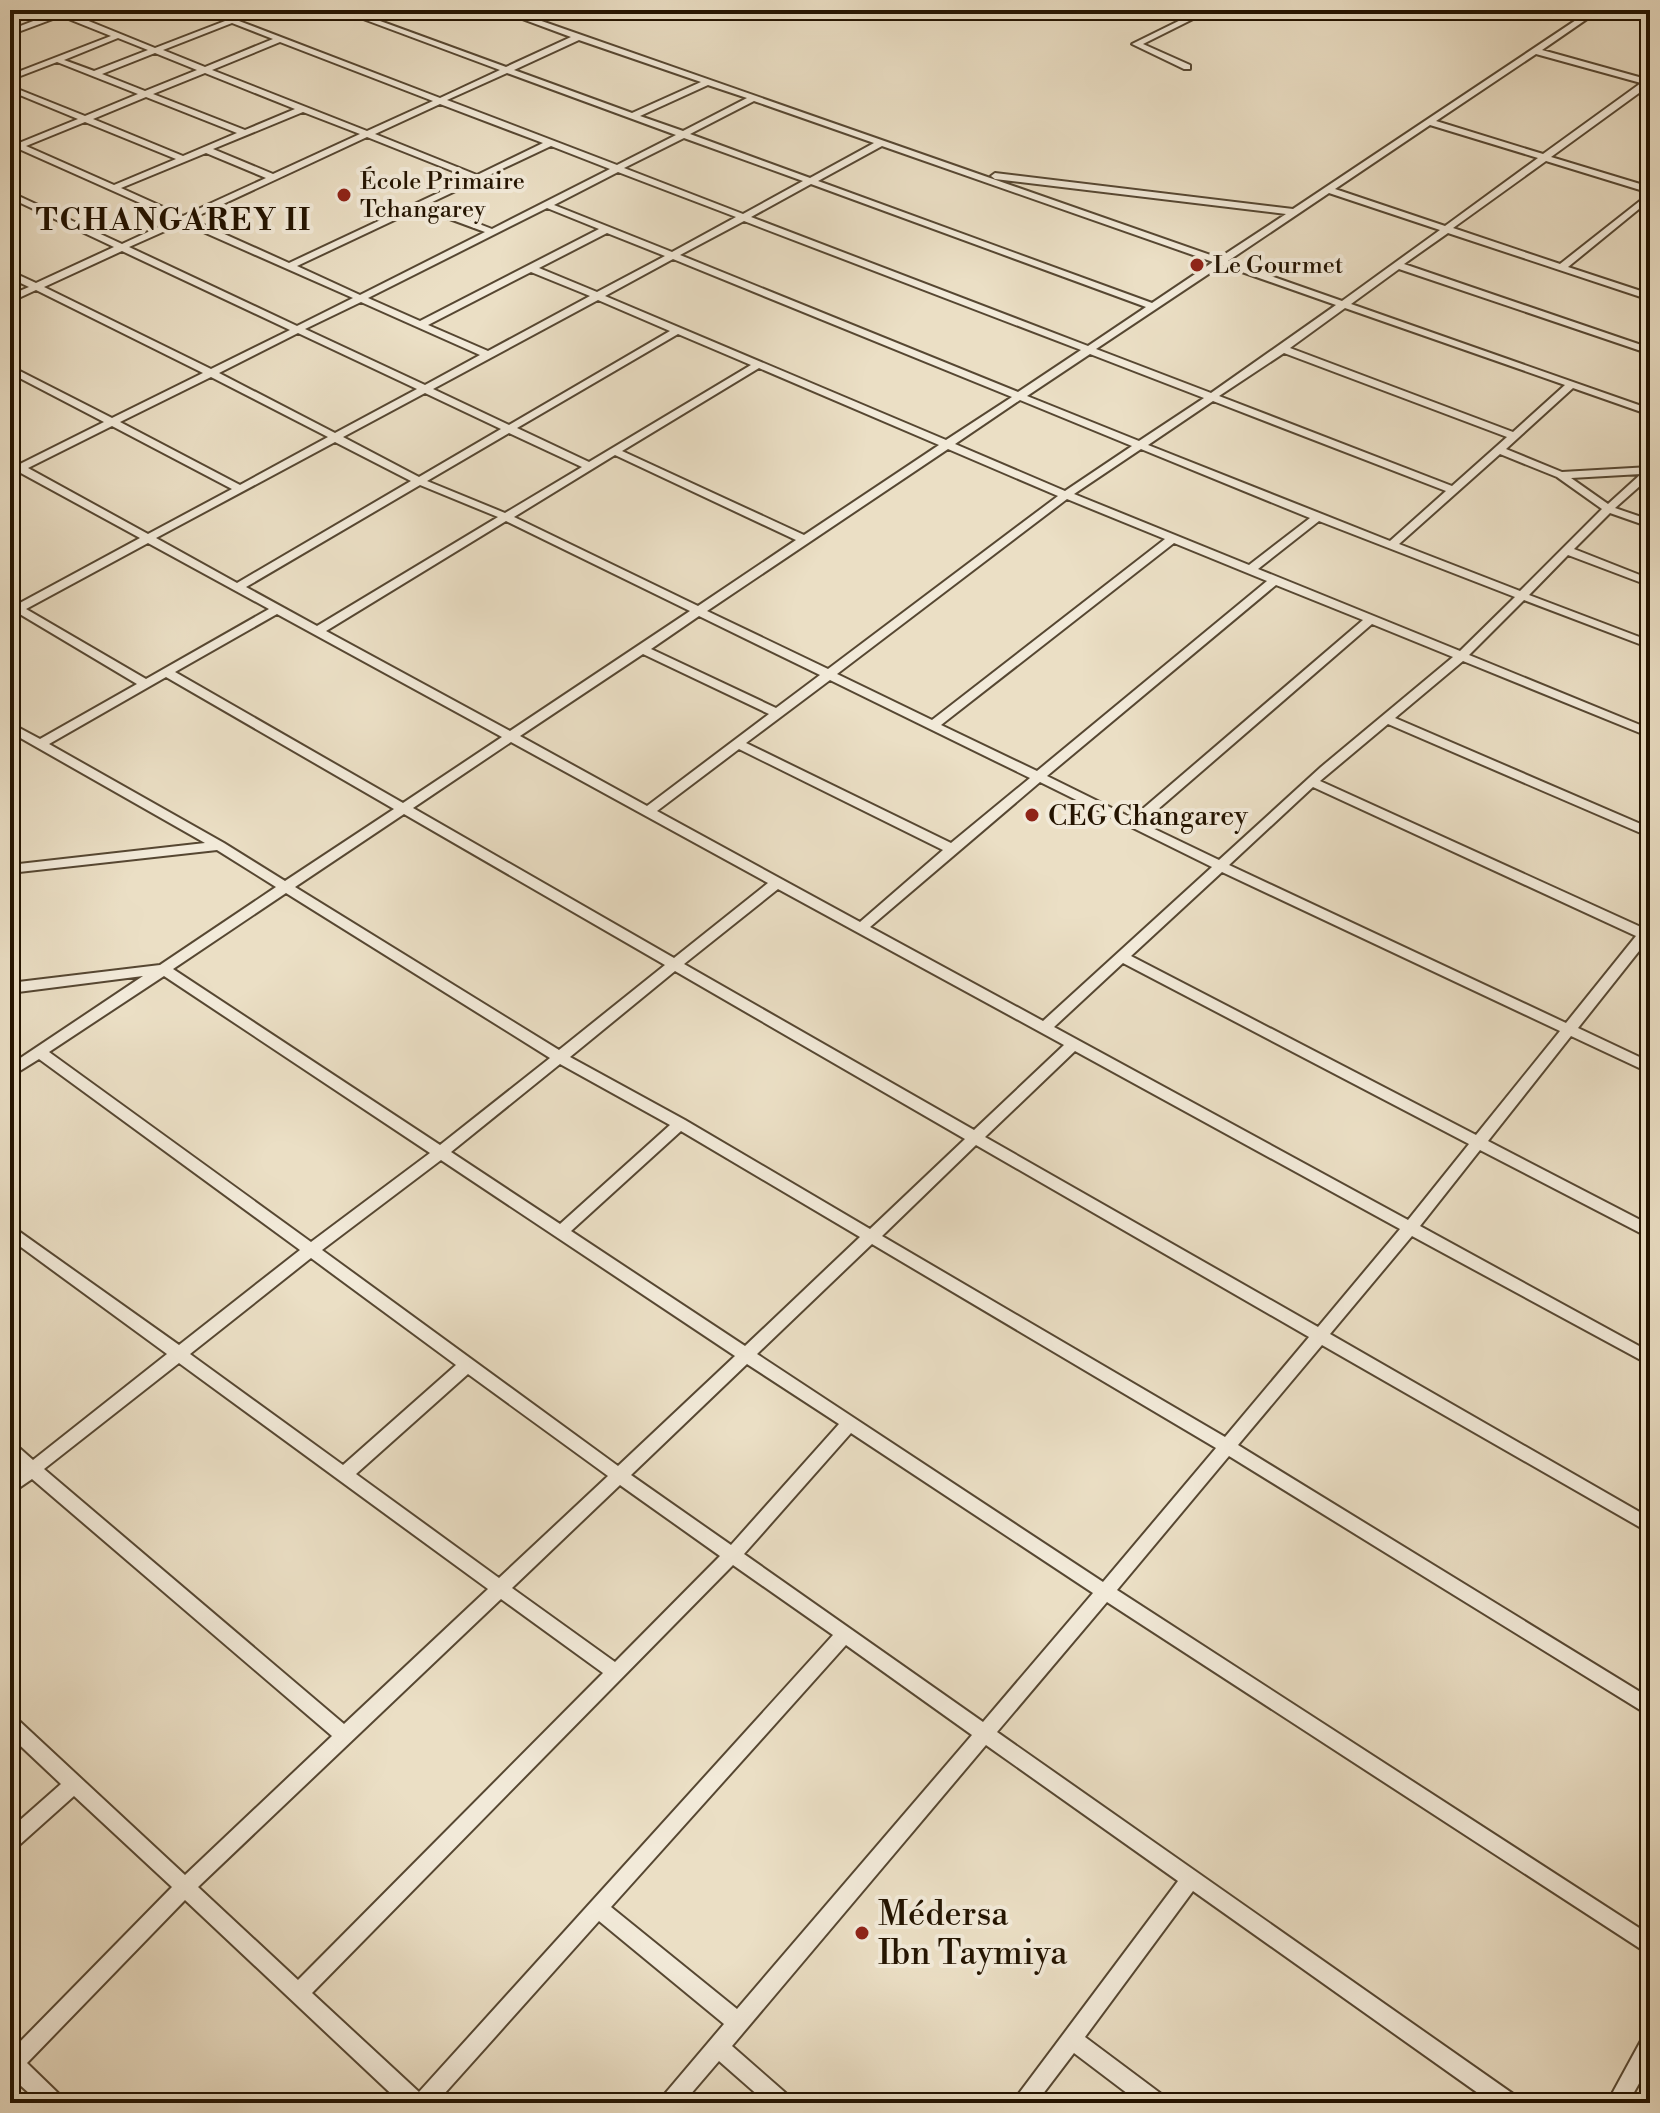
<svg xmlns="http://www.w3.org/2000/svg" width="1660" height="2113" viewBox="0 0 1660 2113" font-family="'Libre Bodoni',serif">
<rect width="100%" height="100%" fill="#ebdfc5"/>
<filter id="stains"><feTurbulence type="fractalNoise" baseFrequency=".0025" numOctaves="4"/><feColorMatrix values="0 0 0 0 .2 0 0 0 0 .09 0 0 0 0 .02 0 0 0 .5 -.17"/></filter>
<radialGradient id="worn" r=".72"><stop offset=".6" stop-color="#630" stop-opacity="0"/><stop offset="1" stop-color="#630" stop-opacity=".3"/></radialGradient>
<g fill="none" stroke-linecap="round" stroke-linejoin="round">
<!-- street casing -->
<g stroke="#564732" stroke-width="4">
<g id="street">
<path d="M49,10L64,11L155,48L225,21L200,10H211L232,18L252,10H263L239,21L440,98L500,70L339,10H350L506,67L571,37L498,10H510L1219,258L1286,214L995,179L991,176L995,173L1293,209L1591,10H1600L1542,50L1646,79L1650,78V85L1551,157L1650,187V193L1546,161L1453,228L1560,264L1650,193V200L1568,267L1650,294V300L1448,233L1404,264L1650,348V354L1399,269L1351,304L1650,409V415L1573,388L1506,449L1562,472L1650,467V477L1615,508L1650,520V527L1610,513L1574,549L1650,579V586L1568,555L1529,595L1650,641V648L1524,600L1469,655L1650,729V737L1463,661L1395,718L1650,828V837L1388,724L1320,781L1643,928L1650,924V941H1647L1578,1028L1650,1062V1073L1571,1036L1488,1141L1650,1225V1238L1480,1150L1420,1226L1650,1352V1365L1412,1236L1330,1334L1650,1518V1533L1322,1345L1238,1445L1650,1698V1716L1229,1456L1117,1590L1650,1935V1955L1107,1602L997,1732L1516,2096L1519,2103H1492L1193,1891L1085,2037L1164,2096L1167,2103H1140L1074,2053L1036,2103H1014L1017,2096L1178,1881L986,1745L732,2046L789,2096L792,2103H767L719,2061L683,2103H660L663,2096L724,2024L599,1921L436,2103H401L185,1900L27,2063L61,2096L64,2103H40L10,2076V2052L172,1887L74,1796L17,1847L10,1850V1829L61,1784L10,1736V1716L16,1718L185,1875L332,1736L32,1479L10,1494V1478L21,1469L10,1460V1443L16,1445L33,1460L167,1354L10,1239V1225L179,1345L300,1250L39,1059L10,1077V1065L143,976L10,993V983L160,965L276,887L217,850L10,873V865L205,843L10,732V723L40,739L137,684L18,613L10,616V602L18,604L140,538L19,472L10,473V460L20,464L104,422L10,373V366L112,418L203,373L36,290L10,302V295L29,287L10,278V271L36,283L114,247L10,198V192L122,244L176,219L19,149L14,151L10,148V139L19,143L78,119L10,91V86L85,116L138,94L57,62L10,80V75L111,36L61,16L10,35V30L54,13ZM232,23L273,39L205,67L163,50ZM118,38L148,50L94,71L64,60ZM579,40L701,82L632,113L514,70ZM280,42L433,101L367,131L212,70ZM155,53L197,70L145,91L102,74ZM1536,54L1641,83L1543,154L1436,121ZM205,73L295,109L245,130L153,94ZM507,73L676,135L617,165L447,100ZM708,85L747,98L683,131L640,116ZM146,97L237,133L183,156L93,119ZM754,101L874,143L810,178L690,134ZM440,104L543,143L477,175L375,134ZM303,112L360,134L273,174L213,149ZM85,122L176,159L114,185L26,146ZM1430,125L1538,158L1445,226L1335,189ZM367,137L470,178L289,263L191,219ZM684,138L803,181L743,214L624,168ZM551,146L610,169L492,229L428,204ZM882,146L1213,262L1152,303L818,181ZM206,153L266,178L183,216L121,188ZM618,172L736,217L672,252L554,205ZM811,184L1146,307L1088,346L751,217ZM1329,193L1440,230L1342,301L1228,261ZM420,208L485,232L360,295L297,266ZM547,208L599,229L420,321L368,298ZM744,221L1081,350L1018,392L680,255ZM183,223L353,298L297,326L129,247ZM607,233L665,256L597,292L539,268ZM122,251L290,330L211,369L44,287ZM673,259L1012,397L946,440L605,296ZM1222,265L1336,305L1211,393L1096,349ZM531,272L590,296L488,351L428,325ZM598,300L670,331L509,425L433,389ZM361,302L480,355L425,385L305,329ZM1345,308L1565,385L1513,432L1290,348ZM298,333L417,389L335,433L219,373ZM678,334L751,365L589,462L517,428ZM1284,353L1507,437L1452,486L1219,396ZM1090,354L1204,398L1139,441L1027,396ZM759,368L939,445L804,535L622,451ZM211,377L328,437L240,485L120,422ZM425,393L501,429L419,477L343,437ZM1020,400L1132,446L1065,491L955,444ZM1213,401L1446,491L1390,541L1148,445ZM112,426L232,489L148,534L28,468ZM509,433L582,467L505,513L427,481ZM335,442L411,481L237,583L156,538ZM948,449L1058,496L828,669L707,611ZM1141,449L1310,518L1249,565L1074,494ZM1500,454L1557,477L1602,509L1520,591L1399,544ZM615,455L796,540L698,606L514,517ZM1641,474L1608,504L1571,478ZM420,485L498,517L317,626L246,587ZM1067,499L1165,539L932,720L837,674ZM506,521L690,611L510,731L326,631ZM1319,521L1515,597L1460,651L1258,569ZM148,543L269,609L146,679L26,609ZM1174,543L1267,581L1037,771L941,725ZM1276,585L1363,620L1132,818L1047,776ZM277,614L502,737L403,803L175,672ZM699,616L820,675L776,708L651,649ZM1372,624L1453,657L1321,767L1219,860L1142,823ZM643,654L769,714L647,806L520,736ZM166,677L394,809L285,881L224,843L49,744ZM830,680L1030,778L951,843L746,743ZM511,742L768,883L674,958L413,808ZM739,749L943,850L860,922L657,811ZM1040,782L1212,867L1043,1021L870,927ZM1313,787L1636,936L1566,1023L1229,865ZM404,814L665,965L559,1050L295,887ZM1222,872L1560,1031L1476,1135L1131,956ZM778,889L1064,1045L974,1130L684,964ZM286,893L550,1058L440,1145L173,969ZM1123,963L1469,1144L1408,1220L1054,1027ZM675,971L965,1139L870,1229L685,1120L570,1057ZM164,976L430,1153L311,1242L49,1052ZM1075,1051L1400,1229L1318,1327L985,1137ZM560,1064L670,1125L560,1224L451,1152ZM681,1131L860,1237L745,1346L571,1231ZM976,1145L1309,1337L1225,1437L882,1236ZM441,1160L735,1356L618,1466L322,1250ZM872,1244L1216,1448L1103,1582L757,1354ZM311,1258L456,1365L343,1465L190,1354ZM179,1363L488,1589L344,1724L44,1469ZM747,1364L839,1424L731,1545L631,1475ZM468,1374L608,1476L499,1578L356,1474ZM851,1433L1093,1593L983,1722L744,1554ZM620,1485L720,1556L615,1662L512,1588ZM733,1565L833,1635L419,2092L312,1993ZM501,1599L603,1673L298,1980L198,1887ZM846,1645L972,1735L737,2009L611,1907Z"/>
<polygon points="1201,10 1211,10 1143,44 1190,65 1190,69 1184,69 1132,44"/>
<polygon points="1650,2034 1650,2064 1628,2103 1607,2103 1643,2037"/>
</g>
</g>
<!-- street -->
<use href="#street" fill="#f2ead9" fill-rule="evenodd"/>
</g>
<!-- markers -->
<g fill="#8f2418" stroke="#f2ead9" stroke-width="3">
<circle cx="344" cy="195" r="8"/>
<circle cx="1197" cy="265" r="8"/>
<circle cx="1032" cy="815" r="8"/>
<circle cx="862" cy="1933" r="8"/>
</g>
<g text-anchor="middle" stroke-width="8" stroke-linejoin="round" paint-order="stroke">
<!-- far-poi labels -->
<g font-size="24" fill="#241401" stroke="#f2ead9" text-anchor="start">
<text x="360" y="189">École Primaire<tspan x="360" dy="28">Tchangarey</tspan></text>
<text x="1213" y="273">Le Gourmet</text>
</g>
<!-- poi labels -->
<g font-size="28" fill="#241401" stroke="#f2ead9" text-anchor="start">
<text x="1048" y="825">CEG Changarey</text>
</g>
<!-- far-district labels -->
<g font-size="30" font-weight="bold" letter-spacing="2" fill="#241401" stroke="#f2ead9">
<text x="174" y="230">TCHANGAREY II</text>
</g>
<!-- near-poi labels -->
<g font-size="34" fill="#241401" stroke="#f2ead9" text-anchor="start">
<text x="878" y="1925">Médersa<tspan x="878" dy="39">Ibn Taymiya</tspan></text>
</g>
</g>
<!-- margin -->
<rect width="1660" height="2113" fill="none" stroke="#ebdfc5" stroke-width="40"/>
<rect x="12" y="12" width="1636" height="2089" fill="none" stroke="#241401" stroke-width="4"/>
<rect x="20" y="20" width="1620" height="2073" fill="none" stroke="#241401" stroke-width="2"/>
<rect width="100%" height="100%" filter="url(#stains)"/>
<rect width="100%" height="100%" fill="url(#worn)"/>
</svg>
